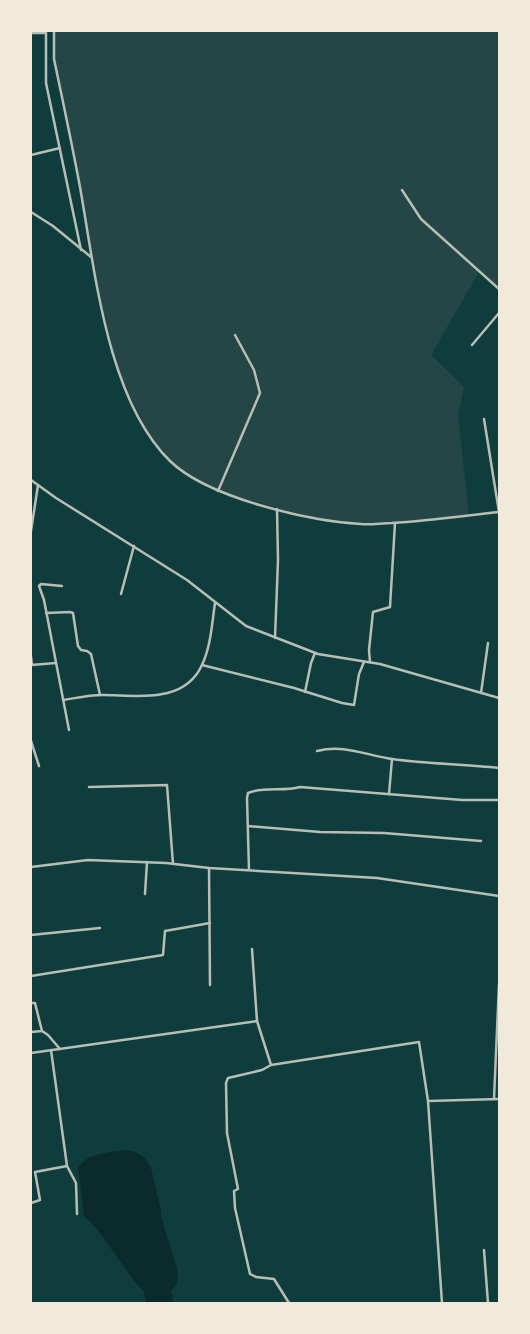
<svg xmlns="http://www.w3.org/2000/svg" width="530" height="1334" viewBox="0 0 530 1334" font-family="Poppins,sans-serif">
<rect width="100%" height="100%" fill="#0f3d3e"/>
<!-- green -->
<polygon fill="#244646" points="54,31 499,31 499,288 479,272 431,355 464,387 458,415 469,516 426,521 361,524 306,516 218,491 187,474 170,461 150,437 119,374 103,313 54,59"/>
<!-- water -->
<path fill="#0a2a2b" d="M126,1150L136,1152L145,1158L151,1168L161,1210V1216L178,1272L177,1283L171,1291L174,1303H146L144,1292L134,1281L97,1229L84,1216L78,1168C88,1152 109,1153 126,1150Z"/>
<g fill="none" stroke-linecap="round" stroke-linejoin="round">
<!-- minor -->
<g stroke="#b8beb3" stroke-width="2.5">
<path d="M54,31V59C63,102 72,144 80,187C95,271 107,399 170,461C208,498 309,521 361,524C371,525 382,523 392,523C428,521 463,516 499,512"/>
<polyline points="31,33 46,33 46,83 81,250"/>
<polyline points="31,155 60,148"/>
<polyline points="402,190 421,219 499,289"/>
<polyline points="31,212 53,226 91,257"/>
<polyline points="472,345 499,313"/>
<polyline points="484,419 499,512"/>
<polyline points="31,480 56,498 187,580 246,626 318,654 380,664 499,698"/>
<polyline points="218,491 260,393 254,370 235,335"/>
<polyline points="31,531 38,485"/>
<polyline points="62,586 41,584 39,586 44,600 69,730"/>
<polyline points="121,594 134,546"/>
<polyline points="46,613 70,612 73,613 78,646 81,650 87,651 91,654 100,695"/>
<polyline points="275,638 278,560 277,509"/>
<polyline points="31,657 32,665"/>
<polyline points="370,662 369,650 373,612 390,607 395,523"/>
<polyline points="31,665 56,663"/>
<polyline points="202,665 294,688 342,703 354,705 359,674 364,662"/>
<polyline points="305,692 311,663 315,653"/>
<polyline points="481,693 488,643"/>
<path d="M63,700C76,698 89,695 102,695C139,695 184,704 202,665C211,646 212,623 215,603"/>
<polyline points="31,741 39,766"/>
<path d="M317,751C344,744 365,755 392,759C427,764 464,764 499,768"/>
<polyline points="89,787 167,785 173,864"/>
<polyline points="389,794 392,759"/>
<polyline points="248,826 320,832 384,833 481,841"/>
<polyline points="31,867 88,860 166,863 209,868 377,878 499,896"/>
<polyline points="209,868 210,985"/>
<path d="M249,870L247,798L248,793C264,786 283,792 300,787L462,800H499"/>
<polyline points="145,894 147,862"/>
<polyline points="31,935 100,928"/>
<polyline points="252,949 257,1021"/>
<polyline points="31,976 163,955 165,931 210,923"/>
<polyline points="31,1003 35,1003 42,1031 48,1035 60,1049"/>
<polyline points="31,1032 42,1031"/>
<polyline points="51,1050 67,1166 76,1183 77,1214"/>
<polyline points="31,1053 257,1021 271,1065 262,1070 228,1078 226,1083 227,1133 238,1189 234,1191 235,1208 250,1274 256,1277 274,1279 289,1303"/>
<polyline points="271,1065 419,1042 428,1101 442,1303"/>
<polyline points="494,1099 499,984"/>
<polyline points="428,1101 499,1099"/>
<polyline points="31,1203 40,1200 35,1172 67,1166"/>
<polyline points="484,1250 488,1303"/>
</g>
</g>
<!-- border -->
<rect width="530" height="1334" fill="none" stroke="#f1e9da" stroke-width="64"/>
</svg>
